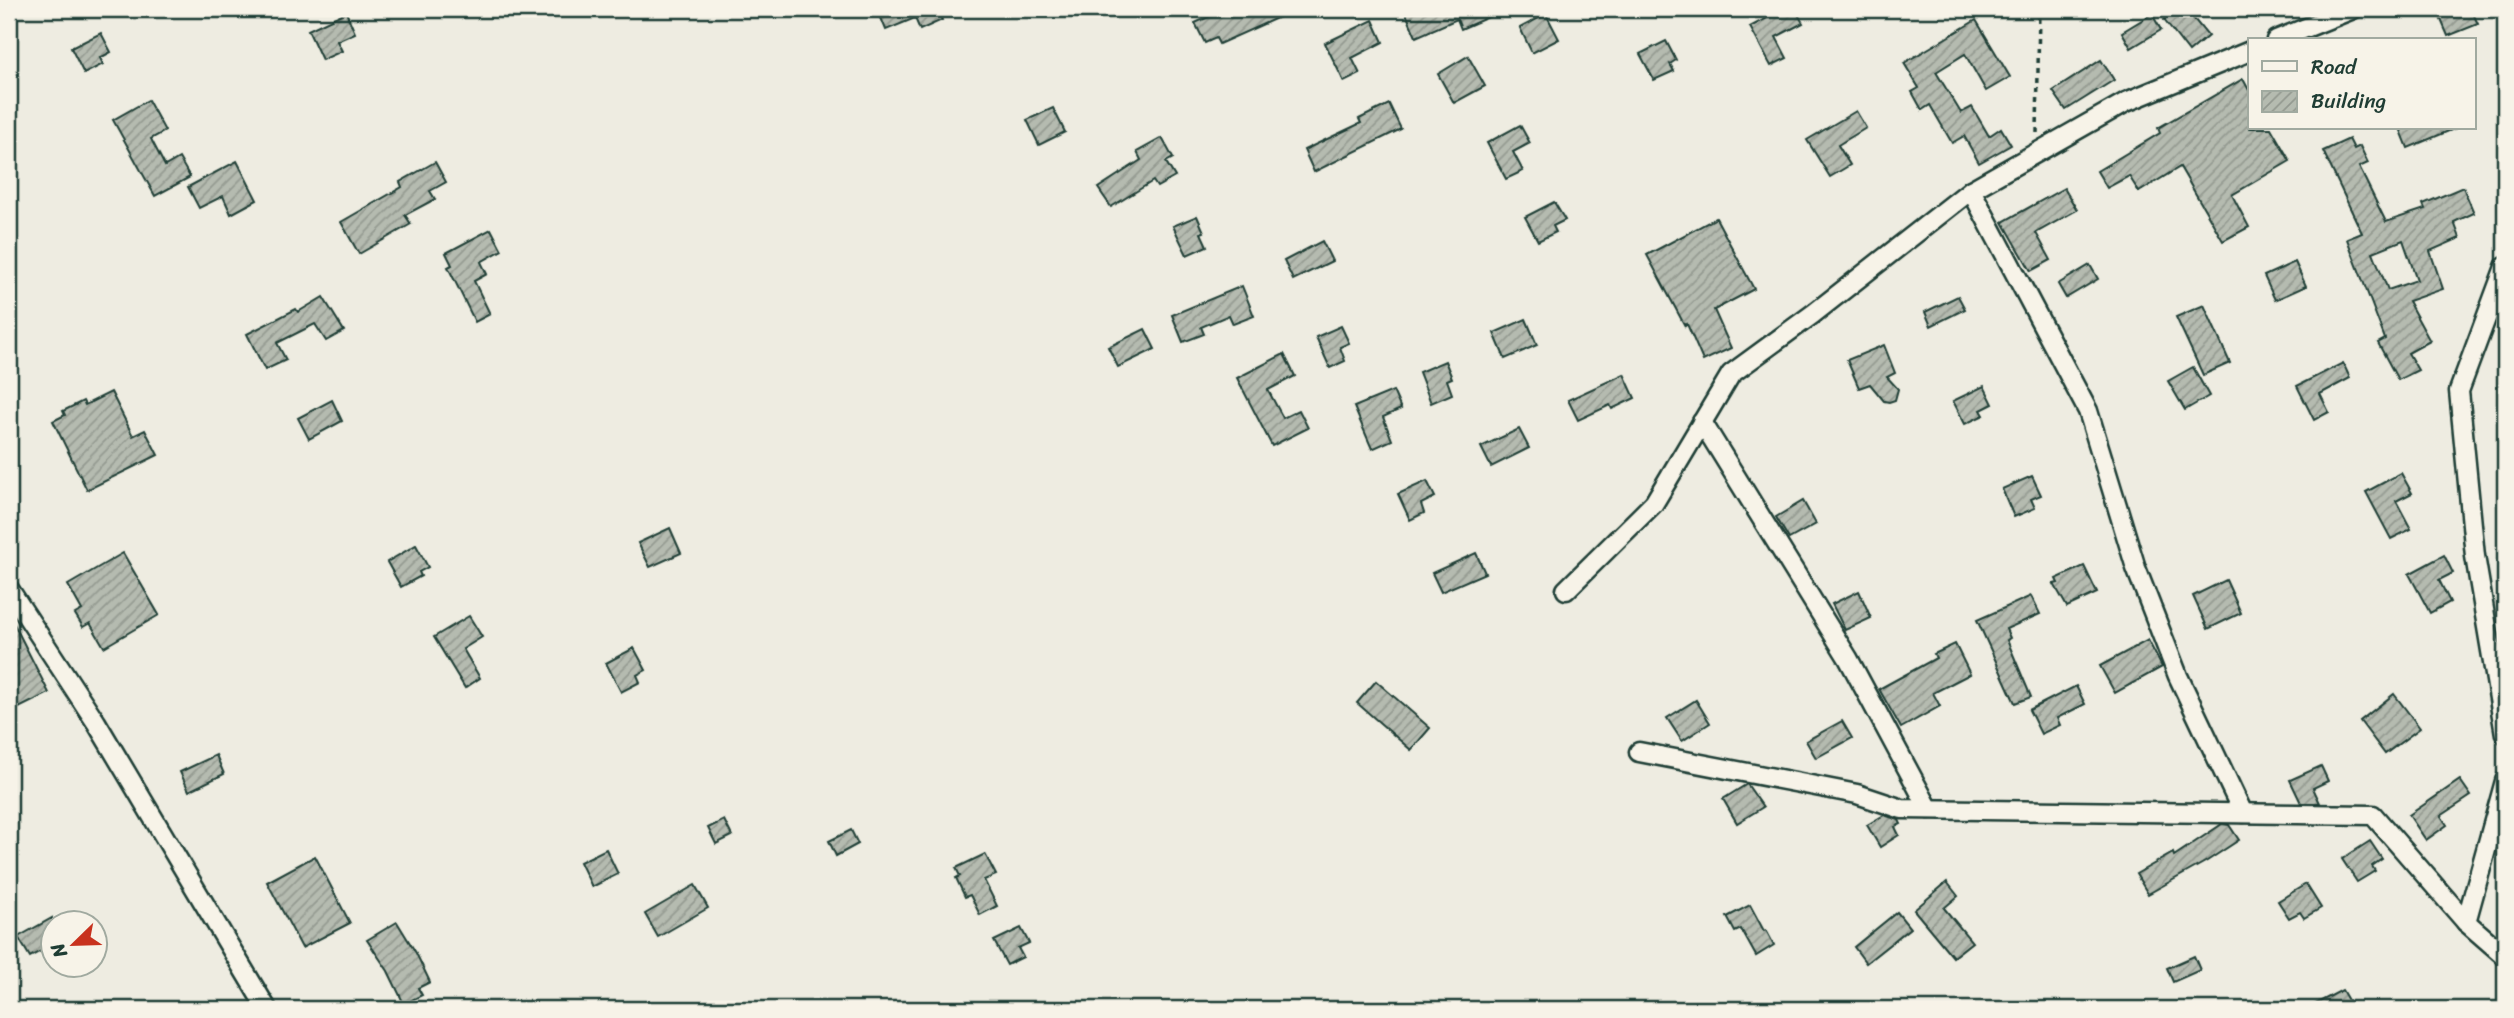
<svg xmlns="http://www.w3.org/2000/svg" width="2514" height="1018" viewBox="0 0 2514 1018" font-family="Sriracha,sans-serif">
<defs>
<pattern id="building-hatch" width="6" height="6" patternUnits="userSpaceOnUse" patternTransform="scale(1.75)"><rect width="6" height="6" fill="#b5bbb0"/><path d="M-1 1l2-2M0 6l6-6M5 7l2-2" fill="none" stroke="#939990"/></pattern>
</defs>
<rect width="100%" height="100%" fill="#eeece1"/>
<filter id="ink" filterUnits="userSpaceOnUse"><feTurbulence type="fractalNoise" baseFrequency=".0143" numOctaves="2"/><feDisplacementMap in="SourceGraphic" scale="14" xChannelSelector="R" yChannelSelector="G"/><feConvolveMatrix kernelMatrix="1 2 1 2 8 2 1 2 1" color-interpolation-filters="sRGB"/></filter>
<g filter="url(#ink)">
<!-- building -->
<g fill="url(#building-hatch)" stroke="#1f3d34" stroke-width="2" fill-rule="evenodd">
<polygon points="888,9 937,9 942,20 920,30 915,18 886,30 879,13"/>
<polygon points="1226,9 1297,9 1219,44 1216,38 1205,43 1195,23"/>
<polygon points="1404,9 1507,9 1461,29 1457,19 1416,37"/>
<polygon points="1784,9 1795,9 1803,23 1776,37 1787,58 1771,66 1750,27"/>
<polygon points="2178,9 2186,9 2208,36 2189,52 2164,20"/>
<polygon points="2454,9 2471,9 2478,24 2448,36 2439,15"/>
<polygon points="346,12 355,33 337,41 342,51 322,60 308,30"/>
<polygon points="1546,14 1559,39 1532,53 1520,28"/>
<polygon points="2152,14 2161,30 2131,48 2122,32"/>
<polygon points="1373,20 1383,42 1352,58 1360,74 1344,82 1325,43"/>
<polygon points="1976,20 2010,77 1986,91 1965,54 1936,72 1961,113 1972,107 1989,136 2001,128 2011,145 1979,163 1964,136 1952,143 1930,105 1922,110 1912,92 1919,88 1904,63"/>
<polygon points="101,33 111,52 100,58 103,64 84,74 71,48"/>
<polygon points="1666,41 1676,60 1670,64 1674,71 1654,80 1640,54"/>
<polygon points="1468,56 1485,86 1454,103 1438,74"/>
<polygon points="2101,60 2114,80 2066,110 2053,91"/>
<polygon points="2243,79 2250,92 2250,128 2271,128 2290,161 2232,195 2249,227 2223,241 2180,167 2139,192 2129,176 2107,188 2097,171 2160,133 2158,128"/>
<polygon points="148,100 165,131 151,139 165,166 179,158 190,177 155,196 113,120"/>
<polygon points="1389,104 1401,129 1314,172 1304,150 1361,123 1359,119"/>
<polygon points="1053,108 1065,132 1039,145 1027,120"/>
<polygon points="1856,111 1866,128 1838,145 1850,165 1830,177 1807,140"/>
<polygon points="1520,125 1530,143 1513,152 1523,171 1506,179 1487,143"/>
<polygon points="2400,128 2456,128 2408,148"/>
<polygon points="1162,138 1173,158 1166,162 1175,177 1157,187 1153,181 1111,207 1098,188 1141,160 1137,152"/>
<path d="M2349,139L2354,149L2360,146L2368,163L2359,167L2386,222L2425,209L2423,204L2463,187L2474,213L2454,222L2460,238L2430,251L2443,289L2408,301L2430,341L2408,353L2418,370L2398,380L2378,343L2385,339L2347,239L2362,233L2323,151ZM2403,240L2417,280L2388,290L2373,252Z"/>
<polygon points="237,161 257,200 231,214 223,196 199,208 188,187"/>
<polygon points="435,162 446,182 430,191 435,199 405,215 411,224 359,254 341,222 402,187 400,182"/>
<polygon points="2064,188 2077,210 2036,233 2051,260 2031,271 2003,222"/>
<polygon points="1554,202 1565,220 1553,226 1556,232 1538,241 1525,217"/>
<polygon points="1197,216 1204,232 1201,233 1207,246 1187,255 1173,226"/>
<polygon points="1716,218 1754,289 1714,310 1731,348 1703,361 1687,324 1685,326 1647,255"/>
<polygon points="491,229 502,250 481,262 487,274 474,281 490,314 475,322 448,267 452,265 446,253"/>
<polygon points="1322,241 1332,261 1293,280 1284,261"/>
<polygon points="2295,262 2306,286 2275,300 2264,276"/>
<polygon points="2090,265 2098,279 2066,298 2058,284"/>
<polygon points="1242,286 1254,316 1233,324 1229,315 1201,327 1204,334 1183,342 1172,315"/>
<polygon points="1958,296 1965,309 1931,326 1925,312"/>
<polygon points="323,297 344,331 326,341 315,324 277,343 286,360 265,370 247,334 296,309 298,312"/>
<polygon points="2204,305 2230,363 2203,375 2176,317"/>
<polygon points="1526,319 1537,345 1505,359 1494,333"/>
<polygon points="1341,326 1349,343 1340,347 1345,361 1330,368 1316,337"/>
<polygon points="1145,329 1155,349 1118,367 1108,347"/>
<polygon points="1884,345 1895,373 1887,377 1898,389 1895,400 1889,402 1884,401 1870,384 1859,388 1847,360"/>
<polygon points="1284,354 1295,376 1268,390 1283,418 1299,410 1308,428 1272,446 1237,378"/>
<polygon points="1445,361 1452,378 1447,380 1452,394 1431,403 1419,372"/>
<polygon points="2343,363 2350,378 2320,394 2329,412 2314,420 2297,386"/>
<polygon points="2193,367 2209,396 2185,410 2168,381"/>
<polygon points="1624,374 1635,398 1612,409 1610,405 1578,420 1568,400"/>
<polygon points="1984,386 1993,404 1981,410 1984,415 1965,424 1953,401"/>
<polygon points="1393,391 1401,409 1383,417 1392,440 1372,449 1354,407"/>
<polygon points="111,392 133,436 145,430 158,455 87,490 53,421 65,415 63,411 83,401 85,405"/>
<polygon points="332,400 342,421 309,439 298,418"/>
<polygon points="1519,429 1529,448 1491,467 1481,447"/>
<polygon points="2401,473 2412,493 2396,501 2411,529 2391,539 2366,492"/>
<polygon points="2032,476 2041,495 2031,499 2035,508 2014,517 2002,489"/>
<polygon points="1427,481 1435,497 1421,504 1424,513 1410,520 1398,494"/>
<polygon points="1803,501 1816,524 1789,539 1776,517"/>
<polygon points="670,528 681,553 650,567 638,543"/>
<polygon points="416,545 428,567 419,572 421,576 401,587 387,562"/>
<polygon points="123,553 159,615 104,647 90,623 83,627 75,614 82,610 68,585"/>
<polygon points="1476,553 1485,573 1441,592 1432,573"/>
<polygon points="2444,555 2453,573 2439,580 2450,602 2430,613 2409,574"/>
<polygon points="2084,566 2097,593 2067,607 2054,584 2058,583 2056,579"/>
<polygon points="2226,580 2241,613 2208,629 2193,596"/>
<polygon points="1859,591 1871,618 1845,630 1832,604"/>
<polygon points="2031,596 2040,614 2006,629 2010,638 2007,640 2031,697 2015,703 1977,620"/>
<polygon points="9,614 49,693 9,713"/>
<polygon points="469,616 482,637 463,649 480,678 465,688 434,637"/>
<polygon points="2148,640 2162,667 2115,693 2100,666"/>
<polygon points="1955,644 1970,674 1933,693 1940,706 1901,728 1879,689 1936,658 1934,654"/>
<polygon points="634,648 646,670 637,675 640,682 621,692 606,663"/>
<polygon points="1376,681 1430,728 1411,750 1357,703"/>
<polygon points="2076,686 2085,704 2057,718 2060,725 2041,734 2029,710"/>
<polygon points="2394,694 2420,728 2385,754 2360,721"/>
<polygon points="1696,700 1710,723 1682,741 1667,718"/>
<polygon points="1842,721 1852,738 1816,758 1806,741"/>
<polygon points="216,755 224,774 189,791 180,772"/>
<polygon points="2321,766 2328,781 2313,788 2320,803 2301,803 2290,780"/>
<polygon points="2460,780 2471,796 2441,816 2447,825 2426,840 2409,815"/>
<polygon points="1747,784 1763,807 1737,823 1723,799"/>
<polygon points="1884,815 1899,820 1901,824 1895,827 1899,835 1880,847 1867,825"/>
<polygon points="724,820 732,836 716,844 708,828"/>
<polygon points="2222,824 2229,825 2239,840 2207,861 2148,894 2136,874 2173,853 2174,856"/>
<polygon points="851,830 858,844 836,856 829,841"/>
<polygon points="2370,841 2382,859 2372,866 2375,871 2357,882 2342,859"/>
<polygon points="606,849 618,874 592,887 580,862"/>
<polygon points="985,854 996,875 984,880 997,906 980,915 970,895 965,897 956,878 960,876 956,868"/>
<polygon points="315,856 350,923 302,948 267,882"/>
<polygon points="1947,882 1958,896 1944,908 1972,942 1953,957 1914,910"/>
<polygon points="2306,884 2321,908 2304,918 2300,912 2289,918 2278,901"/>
<polygon points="695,885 708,908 658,937 645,914"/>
<polygon points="1750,905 1764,931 1766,930 1774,945 1756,956 1741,929 1735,932 1727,917"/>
<polygon points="1897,912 1910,928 1866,963 1854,947"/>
<polygon points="52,918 52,945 30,957 18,937"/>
<polygon points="397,922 416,953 430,982 418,988 422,995 404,1004 388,971 367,940"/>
<polygon points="1021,928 1029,943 1018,948 1023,957 1007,965 994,941"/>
<polygon points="2194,956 2200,970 2173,982 2167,968"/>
<polygon points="2342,990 2353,1009 2306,1009"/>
</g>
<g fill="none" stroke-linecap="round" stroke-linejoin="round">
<!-- minor casing -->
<g stroke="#1f3d34" stroke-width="23">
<g id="minor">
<polyline points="2276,40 2353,9"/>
<polyline points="1971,190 2088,411 2136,568 2178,676 2243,813"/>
<polyline points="2505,267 2459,391 2475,556 2505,734"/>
<polyline points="1702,422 1848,658 1929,809"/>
<polyline points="9,589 96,722 267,1009"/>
<polyline points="1566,590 1654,503 1731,374 1813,314 1971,190 2126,102 2250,51"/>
<polyline points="1639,752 1857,794 1902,809 2373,815 2466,922 2505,956"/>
<polyline points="2466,922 2505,781"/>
</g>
</g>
<!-- path -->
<polyline stroke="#1f3d34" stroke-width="3.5" stroke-dasharray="5 5" stroke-linecap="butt" points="2037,133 2039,9"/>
<!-- minor -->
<use href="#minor" stroke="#f7f3e8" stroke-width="18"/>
</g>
</g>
<!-- margin -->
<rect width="2514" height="1018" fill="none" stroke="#f7f3e8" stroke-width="35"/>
<rect x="18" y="18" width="2479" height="983" fill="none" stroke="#1f3d34" stroke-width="2.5" filter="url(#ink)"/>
<!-- legend -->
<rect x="2248" y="38" width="228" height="91" fill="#f7f3e8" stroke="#a1aaa0" stroke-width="2"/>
<rect x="2262" y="61" width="35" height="10" fill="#f7f3e8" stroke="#a1aaa0" stroke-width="2"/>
<text x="2311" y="74" font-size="21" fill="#1f3d34">Road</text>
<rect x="2262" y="91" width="35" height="21" fill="url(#building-hatch)" stroke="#a1aaa0" stroke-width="2"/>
<text x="2311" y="108" font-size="21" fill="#1f3d34">Building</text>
<!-- north arrow -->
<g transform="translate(74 944) rotate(247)"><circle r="33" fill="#f7f3e8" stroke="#a1aaa0" stroke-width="2"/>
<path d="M0-5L12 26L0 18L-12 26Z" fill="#c8321e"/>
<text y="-10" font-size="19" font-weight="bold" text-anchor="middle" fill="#1f3d34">N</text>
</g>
</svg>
